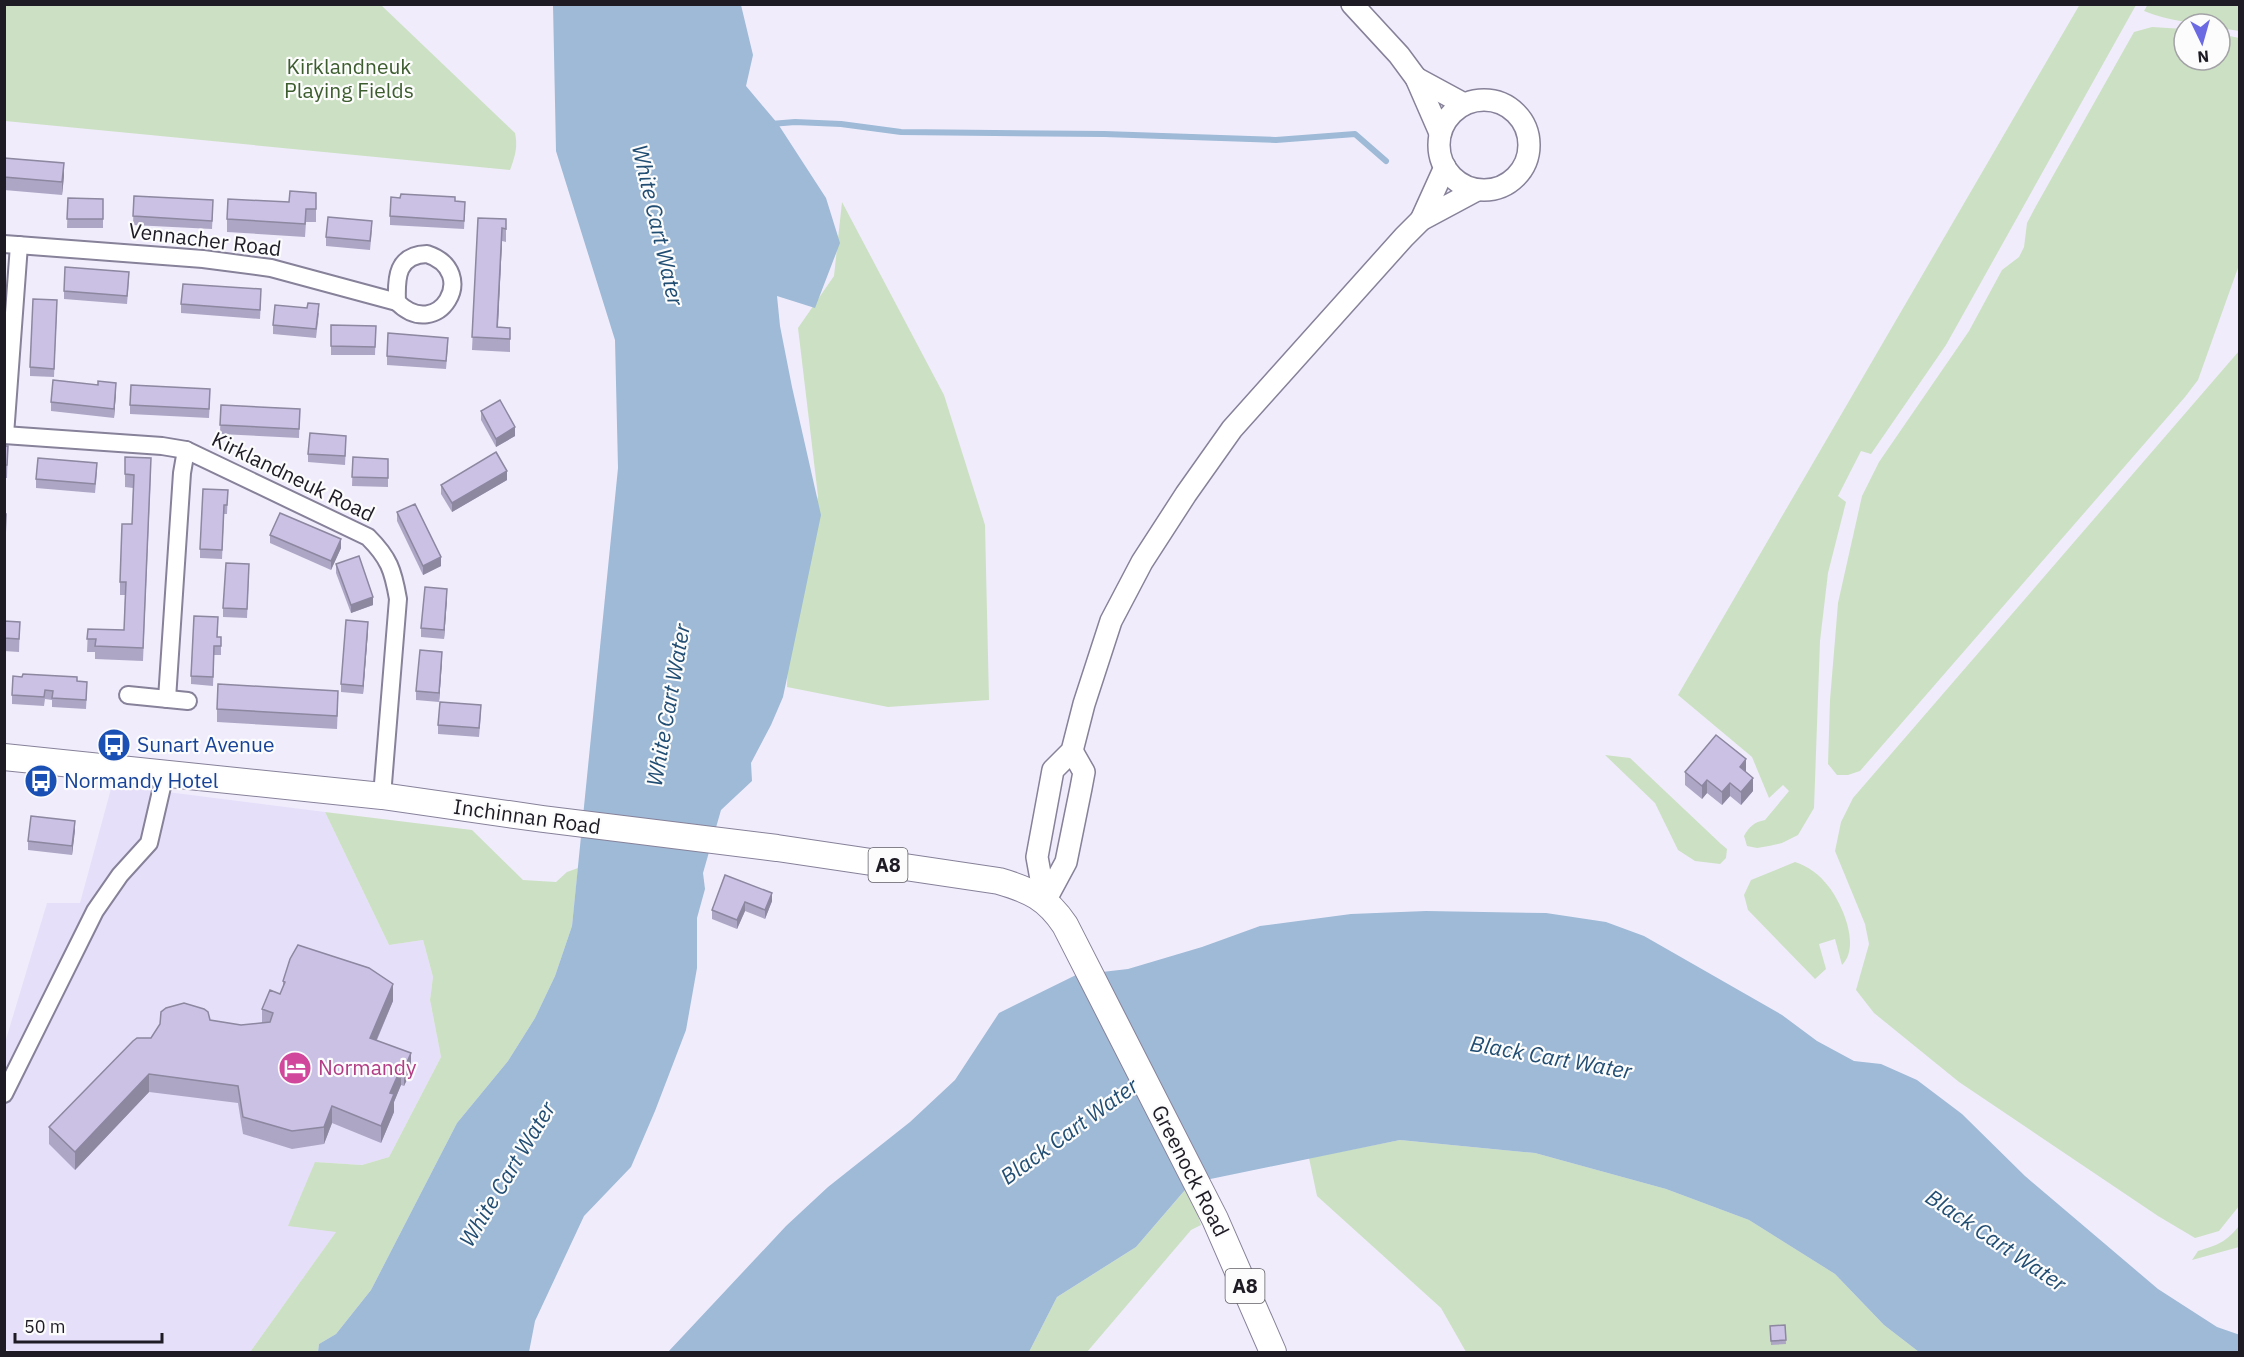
<svg xmlns="http://www.w3.org/2000/svg" width="2244" height="1357" viewBox="0 0 2244 1357" font-family="'IBM Plex Sans',sans-serif">
<rect width="100%" height="100%" fill="#f0ecfc"/>
<!-- built -->
<polygon fill="#e6dffa" points="112,785 325,812 389,945 423,940 433,977 430,1000 441,1057 389,1157 362,1165 315,1162 337,1231 250,1352 12,1352 4,1348 4,1046 47,903 80,903"/>
<!-- green -->
<g fill="#cce1c3">
<path d="M2080,4L2136,5L1946,345L1871,454L1861,451L1838,496L1846,502L1828,573L1820,641L1814,808L1798,835L1782,843L1769,846L1757,848L1747,846L1744,836C1749,827 1754,822 1765,820L1789,791L1783,785L1769,798L1752,757L1678,695Z"/>
<path d="M2148,4L2239,5V31L2220,28V24C2194,24 2169,21 2144,11Z"/>
<path d="M4,5H381L515,133C518,147 515,156 510,170L5,121Z"/>
<polygon points="2152,27 2184,29 2184,60 2220,60 2220,34 2239,38 2239,265 2198,380 2185,397 1860,771 1848,775 1837,775 1828,764 1830,700 1838,603 1862,496 1879,462 1969,331 2002,270 2019,257 2024,247 2027,223 2036,206 2134,32"/>
<polygon points="842,202 944,395 985,525 989,700 888,707 787,687 788,649 818,496 798,328 834,276"/>
<polygon points="2239,351 2239,1206 2219,1231 2195,1238 2158,1216 1959,1082 1874,1013 1856,990 1869,944 1865,924 1835,851 1841,822 1853,798"/>
<polygon points="1605,755 1630,758 1721,844 1727,849 1726,858 1720,864 1695,861 1678,850 1655,803"/>
<polygon points="325,812 472,830 523,880 556,882 567,872 578,868 572,926 555,976 535,1018 508,1061 457,1123 371,1290 336,1334 319,1344 318,1352 250,1352 336,1232 288,1226 315,1162 362,1165 389,1157 441,1057 430,1000 433,977 423,940 389,945"/>
<path d="M1795,862C1808,866 1820,875 1829,887C1842,904 1861,946 1842,965L1835,939L1819,944L1826,969L1815,979L1748,910L1744,895L1751,880Z"/>
<polygon points="1400,1140 1535,1153 1666,1189 1749,1220 1835,1274 1884,1325 1919,1352 1466,1352 1441,1308 1317,1196 1309,1158"/>
<polygon points="1186,1189 1195,1206 1201,1225 1191,1230 1087,1352 1029,1352 1057,1297 1136,1247"/>
<path d="M2239,1226V1247L2192,1260L2198,1251C2218,1245 2226,1242 2239,1226Z"/>
</g>
<!-- water -->
<g fill="#9ebad6">
<polygon points="553,5 741,5 753,55 746,86 778,124 826,198 840,243 815,308 777,296 780,326 792,387 821,515 783,697 771,725 751,763 752,781 721,810 703,873 705,889 697,918 697,968 686,1030 655,1111 631,1167 584,1216 535,1321 529,1352 318,1352 319,1344 336,1334 371,1290 457,1123 508,1061 535,1018 555,976 572,926 618,468 615,340 556,151"/>
<polygon points="1426,911 1546,913 1606,922 1644,936 1782,1015 1817,1041 1854,1061 1881,1064 1917,1080 1962,1114 2025,1176 2158,1289 2217,1327 2240,1335 2239,1352 1919,1352 1884,1325 1835,1274 1749,1220 1666,1189 1535,1153 1400,1140 1191,1183 1136,1247 1057,1297 1029,1352 668,1352 786,1226 828,1187 910,1122 955,1080 999,1013 1076,975 1128,969 1202,947 1260,926 1351,914"/>
</g>
<g fill="none" stroke-linecap="round" stroke-linejoin="round">
<!-- stream -->
<polyline stroke="#9ebad6" stroke-width="6" points="771,124 795,122 841,124 901,132 1104,134 1276,140 1355,134 1386,161"/>
<!-- minor casing -->
<g stroke="#878199" stroke-width="20">
<g id="minor">
<polyline points="4,244 203,259 271,268 397,302"/>
<path d="M427,254C481,272 438,343 397,302C396,277 397,255 427,254Z"/>
<path d="M4,435L162,446L186,450L368,537C389,558 393,570 398,599L382,796"/>
<polyline points="5,435 19,245"/>
<polyline points="128,695 188,701"/>
<polyline points="167,699 182,473 186,450"/>
<polyline points="4,1094 95,911 120,875 149,843 165,774"/>
</g>
</g>
<!-- tertiary casing -->
<g stroke="#878199" stroke-width="24">
<g id="tertiary">
<polyline points="1352,4 1399,55 1416,78 1440,133"/>
<polyline points="1416,78 1464,104"/>
<circle cx="1484" cy="145" r="45"/>
<polyline points="1421,220 1445,167"/>
<polyline points="1045,901 1037,857 1053,770 1072,751 1084,704 1111,621 1142,562 1186,494 1232,429 1404,237 1421,220 1477,190"/>
<polyline points="1045,901 1066,862 1081,788 1084,772 1072,751"/>
</g>
</g>
<!-- primary casing -->
<g stroke="#878199" stroke-width="28">
<path id="primary" d="M4,757L382,796L543,819L777,848L999,881C1030,890 1047,898 1065,925L1215,1219L1273,1352"/>
</g>
<!-- minor -->
<use href="#minor" stroke="#fff" stroke-width="16"/>
<!-- tertiary -->
<use href="#tertiary" stroke="#fff" stroke-width="21"/>
<!-- primary -->
<use href="#primary" stroke="#fff" stroke-width="26"/>
</g>
<!-- wall -->
<g fill="#aea6c5">
<polygon points="4,158 64,176 62,195 4,190"/>
<polygon points="134,196 213,209 212,229 133,225"/>
<polygon points="68,198 103,199 103,228 67,228"/>
<polygon points="400,198 455,201 465,211 464,229 390,225 390,216"/>
<polygon points="316,206 316,222 306,222 305,237 227,232 227,219"/>
<polygon points="478,218 506,219 506,242 502,241 498,328 510,328 510,352 472,350"/>
<polygon points="372,230 370,250 326,246 326,237"/>
<polygon points="129,280 127,304 64,299 64,291"/>
<polygon points="261,298 260,319 181,313 181,304"/>
<polygon points="57,308 54,377 30,376 30,367"/>
<polygon points="307,308 319,313 316,338 273,334 273,325"/>
<polygon points="331,325 376,326 375,355 331,355"/>
<polygon points="448,346 446,369 387,365 387,356"/>
<polygon points="98,385 116,392 114,418 51,411 51,402"/>
<polygon points="210,398 209,418 130,414 130,405"/>
<polygon points="221,405 300,409 299,438 220,434"/>
<polygon points="481,411 515,436 496,447 481,420"/>
<polygon points="346,444 345,465 308,462 308,454"/>
<polygon points="4,446 8,446 7,478 4,478"/>
<polygon points="125,457 151,471 143,661 95,659 95,652 87,652 88,629 124,630 125,595 120,595 120,582 132,524 133,488 125,487"/>
<polygon points="353,457 388,459 388,487 352,486"/>
<polygon points="97,472 95,493 36,488 36,479"/>
<polygon points="507,480 452,512 441,494 441,485"/>
<polygon points="228,490 227,514 224,514 222,559 200,558 200,549"/>
<polygon points="397,512 441,566 423,575 397,521"/>
<polygon points="270,535 341,548 331,570 270,543"/>
<polygon points="336,564 373,605 351,613 336,573"/>
<polygon points="249,573 247,618 223,617 223,608"/>
<polygon points="447,598 444,639 421,637 421,628"/>
<polygon points="4,621 20,622 19,652 4,651"/>
<polygon points="368,631 363,694 341,692 341,684"/>
<polygon points="217,637 221,646 221,655 214,655 213,686 191,684 191,676"/>
<polygon points="442,661 439,702 416,700 416,691"/>
<polygon points="77,681 87,690 86,709 52,707 52,700 45,699 44,706 12,704 12,695"/>
<polygon points="338,704 337,729 217,722 217,709"/>
<polygon points="481,714 479,737 438,734 438,725"/>
<polygon points="1685,772 1746,772 1753,791 1741,805 1730,796 1722,805 1707,793 1702,799 1685,785"/>
<polygon points="75,830 72,855 28,850 28,841"/>
<polygon points="725,875 772,901 765,919 745,911 737,929 712,919 712,910"/>
<polygon points="283,981 393,1001 377,1040 411,1071 404,1086 401,1085 394,1102 394,1112 381,1143 332,1123 324,1144 292,1149 243,1134 238,1103 149,1092 75,1170 49,1144 49,1127 151,1038 210,1020 241,1025 262,1023 262,1009 280,994 283,988"/>
<polygon points="1785,1325 1786,1344 1771,1345 1770,1326"/>
</g>
<!-- shaded-wall -->
<g fill="#8d87a0">
<polygon points="64,163 64,176 62,195 62,182"/>
<polygon points="502,228 502,241 497,341 497,327"/>
<polygon points="116,383 116,392 114,418 114,409"/>
<polygon points="515,427 515,436 496,447 496,439"/>
<polygon points="507,471 507,480 452,512 452,503"/>
<polygon points="341,539 341,548 331,570 331,561"/>
<polygon points="441,557 441,566 423,575 423,566"/>
<polygon points="447,589 447,598 444,639 444,630"/>
<polygon points="373,597 373,605 351,613 351,605"/>
<polygon points="368,622 368,631 363,694 363,686"/>
<polygon points="442,652 442,661 439,702 439,693"/>
<polygon points="1746,759 1746,772 1740,767"/>
<polygon points="1753,778 1753,791 1741,805 1741,792"/>
<polygon points="1707,780 1707,793 1702,799 1702,786"/>
<polygon points="1730,783 1730,796 1722,805 1722,792"/>
<polygon points="75,821 75,830 72,855 72,846"/>
<polygon points="772,893 772,901 765,919 765,910"/>
<polygon points="745,902 745,911 737,929 737,920"/>
<polygon points="393,984 393,1001 370,1055 370,1038"/>
<polygon points="411,1053 411,1071 404,1086 404,1069"/>
<polygon points="401,1068 401,1085 394,1102 394,1112 381,1143 381,1126 390,1093"/>
<polygon points="149,1074 149,1092 75,1170 75,1152"/>
<polygon points="332,1106 332,1123 324,1144 324,1127"/>
</g>
<!-- building -->
<g fill="#cac1e5" stroke="#8d87a0" stroke-width="1.5">
<polygon points="4,158 64,163 62,182 4,177"/>
<polygon points="290,191 316,193 316,209 306,209 305,224 227,219 228,199 289,202"/>
<polygon points="401,194 455,197 455,201 465,202 464,221 390,216 391,197 400,198"/>
<polygon points="134,196 213,200 212,221 133,216"/>
<polygon points="68,198 103,199 103,219 67,219"/>
<polygon points="328,217 372,221 370,241 326,237"/>
<polygon points="478,218 506,219 506,229 502,228 497,327 510,328 510,339 472,337"/>
<polygon points="65,267 129,272 127,296 64,291"/>
<polygon points="183,284 261,289 260,310 181,304"/>
<polygon points="33,299 57,300 54,369 30,367"/>
<polygon points="308,303 319,304 316,329 273,325 275,305 307,308"/>
<polygon points="331,325 376,326 375,347 331,346"/>
<polygon points="388,333 448,338 446,361 387,356"/>
<polygon points="53,380 98,385 98,381 116,383 114,409 51,402"/>
<polygon points="131,385 210,389 209,409 130,405"/>
<polygon points="500,400 515,427 496,439 481,411"/>
<polygon points="221,405 300,409 299,429 220,425"/>
<polygon points="310,433 346,436 345,456 308,454"/>
<polygon points="4,446 8,446 7,465 4,465"/>
<polygon points="496,452 507,471 452,503 441,485"/>
<polygon points="125,457 151,458 143,648 95,646 96,639 87,639 88,629 124,630 126,582 120,582 122,524 132,524 134,475 125,474"/>
<polygon points="353,457 388,459 388,478 352,477"/>
<polygon points="38,458 97,463 95,484 36,479"/>
<polygon points="203,489 228,490 227,505 224,505 222,550 200,549"/>
<polygon points="415,504 441,557 423,566 397,512"/>
<polygon points="280,513 341,539 331,561 270,535"/>
<polygon points="4,514 6,514 4,563"/>
<polygon points="359,556 373,597 351,605 336,564"/>
<polygon points="226,563 249,564 247,609 223,608"/>
<polygon points="425,587 447,589 444,630 421,628"/>
<polygon points="194,616 218,617 217,637 221,637 221,646 214,646 213,677 191,676"/>
<polygon points="346,620 368,622 363,686 341,684"/>
<polygon points="4,621 20,622 19,639 4,638"/>
<polygon points="420,650 442,652 439,693 416,691"/>
<polygon points="23,674 77,677 77,681 87,682 86,700 52,698 53,691 45,690 44,697 12,695 13,676 22,677"/>
<polygon points="218,684 338,691 337,716 217,709"/>
<polygon points="440,702 481,705 479,728 438,725"/>
<polygon points="1716,735 1746,759 1740,767 1753,778 1741,792 1730,783 1722,792 1707,780 1702,786 1685,772"/>
<polygon points="31,816 75,821 72,846 28,841"/>
<polygon points="725,875 772,893 765,910 745,902 737,920 712,910"/>
<polygon points="298,945 369,968 393,984 370,1038 411,1053 404,1069 401,1068 390,1093 394,1094 381,1126 332,1106 324,1127 292,1131 243,1117 238,1086 149,1074 75,1152 49,1127 133,1041 137,1038 151,1038 160,1024 161,1012 166,1008 184,1003 204,1009 208,1012 210,1020 241,1025 270,1022 273,1013 262,1009 270,990 280,994 285,982 283,981 290,959"/>
<polygon points="1785,1325 1786,1340 1771,1341 1770,1326"/>
</g>
<!-- icons -->
<defs>
<g id="bus-disc" transform="scale(1.725)"><circle r="9.5" fill="#1a4fb4" stroke="#fcfcfc"/><path d="M-5-6H5V4H4V6H2V4H-2V6H-4V4H-5ZM-3.5-4V0h7V-4ZM-3.5 1.2v1.5H-2V1.2ZM2 1.2v1.5H3.5V1.2Z" fill="#fff"/></g>
<g id="hotel-disc" transform="scale(1.725)"><circle r="9.5" fill="#d1479c" stroke="#fcfcfc"/><path d="M-6-4.5h1.5V1H6V5H4.5V3h-9V5H-6ZM-4 0a1.8 1.8 0 1 1 3.6 0ZM.5 0V-2.5h3Q6-2.5 6 0Z" fill="#fff"/></g>
</defs>
<g fill-rule="evenodd">
<use href="#bus-disc" x="114" y="745"/>
<use href="#bus-disc" x="41" y="781"/>
<use href="#hotel-disc" x="295" y="1068"/>
</g>
<g text-anchor="middle" stroke-width="4.5" stroke-linejoin="round" paint-order="stroke">
<!-- shield labels -->
<g fill="#fcfcfc" stroke="#615e66" stroke-width="1.5">
<rect x="868.5" y="848" width="39" height="34" rx="4.5"/>
<rect x="1225.5" y="1269" width="39" height="34" rx="4.5"/>
</g>
<g font-size="20" font-weight="bold" fill="#1e1b25">
<text x="888" y="872">A8</text>
<text x="1245" y="1293">A8</text>
</g>
<!-- park labels -->
<g font-size="21" fill="#3d5d2f" stroke="#fcfcfc">
<text x="349" y="74">Kirklandneuk<tspan x="349" dy="24">Playing Fields</tspan></text>
</g>
<!-- street labels -->
<g font-size="21" fill="#1e1b25" stroke="#fcfcfc">
<text transform="translate(205 240) rotate(7)" y="7">Vennacher Road</text>
<text transform="translate(293 477) rotate(26)" y="7">Kirklandneuk Road</text>
<text transform="translate(527 817) rotate(8)" y="7">Inchinnan Road</text>
<text transform="translate(1190 1171) rotate(63)" y="7">Greenock Road</text>
</g>
<!-- transit labels -->
<g font-size="21" fill="#164399" stroke="#fcfcfc" text-anchor="start">
<text x="137" y="752">Sunart Avenue</text>
<text x="64" y="788">Normandy Hotel</text>
</g>
<!-- hotel labels -->
<g font-size="21" fill="#b23c85" stroke="#fcfcfc" text-anchor="start">
<text x="318" y="1075">Normandy</text>
</g>
<!-- water labels -->
<g font-size="22" font-style="italic" fill="#214d73" stroke="#fcfcfc">
<text transform="translate(658 225) rotate(77)" y="8">White Cart Water</text>
<text transform="translate(668 705) rotate(-80)" y="8">White Cart Water</text>
<text transform="translate(1551 1057) rotate(10)" y="8">Black Cart Water</text>
<text transform="translate(1069 1131) rotate(-36)" y="8">Black Cart Water</text>
<text transform="translate(507 1174) rotate(-59)" y="8">White Cart Water</text>
<text transform="translate(1996 1240) rotate(34)" y="8">Black Cart Water</text>
</g>
</g>
<!-- border -->
<rect width="2244" height="1357" fill="none" stroke="#1e1b25" stroke-width="12"/>
<!-- north arrow -->
<g transform="translate(2202 42) rotate(175)"><circle r="28" fill="#fcfcfc" stroke="#a3a2a6" stroke-width="1.5"/>
<path d="M0-4.5L10 22L0 15L-10 22Z" fill="#6b6ae3"/>
<text y="-9" font-size="16" font-weight="bold" text-anchor="middle" fill="#1e1b25">N</text>
</g>
<!-- scale -->
<path d="M15 1333v9h147v-9" fill="none" stroke="#1e1b25" stroke-width="3"/>
<text x="24" y="1333" font-size="18" fill="#1e1b25" stroke="#fcfcfc" stroke-width="4.5" paint-order="stroke">50 m</text>
</svg>
